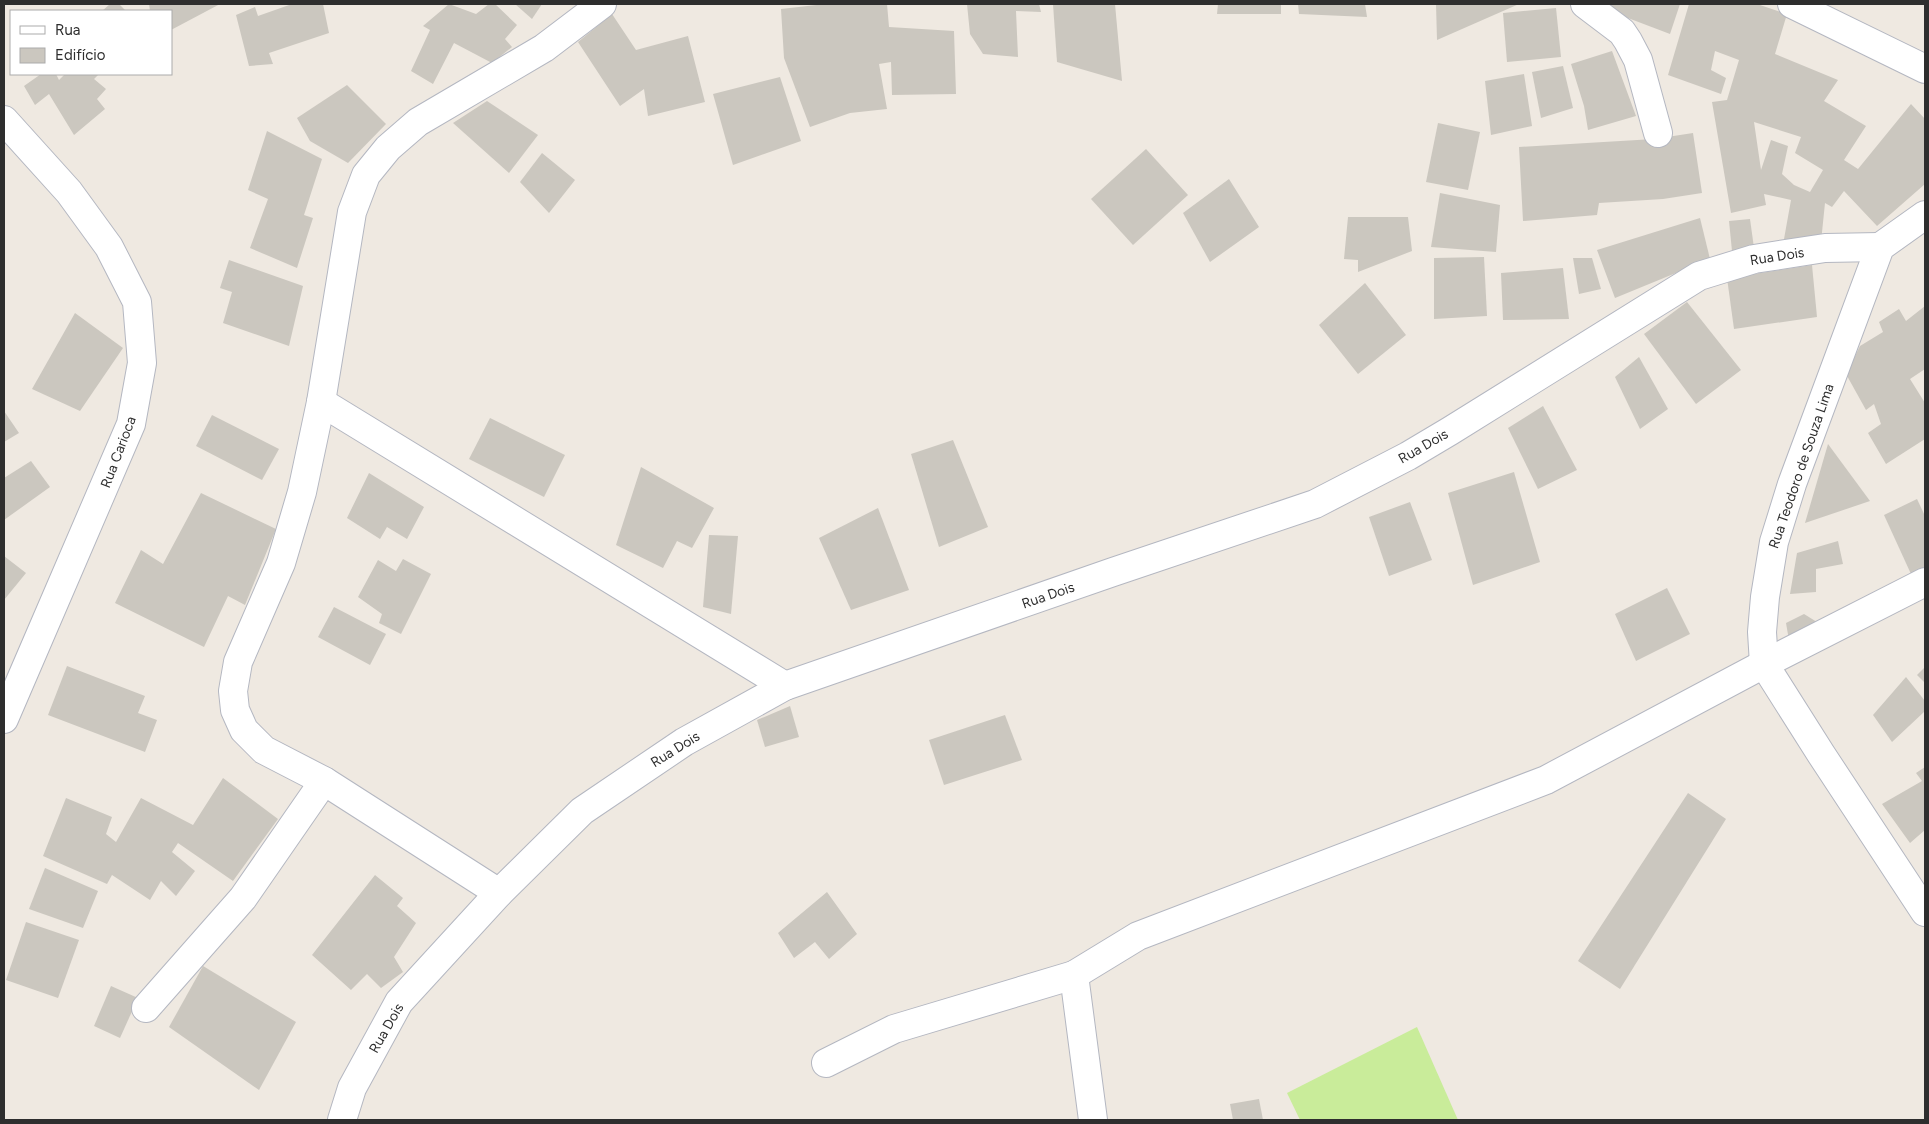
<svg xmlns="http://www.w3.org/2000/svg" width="1929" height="1124" viewBox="0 0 1929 1124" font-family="Figtree,sans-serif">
<rect width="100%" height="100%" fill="#efe9e1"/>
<!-- pitch -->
<polygon fill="#c9ec9a" points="1417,1027 1458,1120 1300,1120 1287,1093"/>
<!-- building -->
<g fill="#cbc7bf" fill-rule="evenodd">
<polygon points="110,4 119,4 126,11 102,11"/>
<polygon points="149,4 220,4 171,30 171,11 150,11"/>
<polygon points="292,4 323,4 329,33 269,53 273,64 249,66 236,15 255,7 258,16"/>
<polygon points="449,4 476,14 489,4 495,4 517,25 505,39 512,47 492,63 454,43 433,84 411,71 430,30 423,26"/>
<polygon points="515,4 542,4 532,19"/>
<polygon points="825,4 887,4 889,27 954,31 956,94 892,95 891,62 879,64 887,109 850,113 810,127 784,58 781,9"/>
<polygon points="967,4 1039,4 1041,12 1016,11 1018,57 983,54 970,34"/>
<polygon points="1053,4 1115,4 1122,81 1057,62"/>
<polygon points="1218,4 1281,4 1281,14 1217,14"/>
<polygon points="1298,4 1365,4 1367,17 1299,14"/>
<polygon points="1436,4 1519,4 1437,40"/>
<polygon points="1594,4 1680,4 1670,34 1599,7"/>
<path d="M1689,4H1757L1787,14L1775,54L1838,80L1824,101L1866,126L1844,160L1858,169L1911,104L1925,119V184L1877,226L1844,191L1832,207L1825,203L1821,242L1784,239L1791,200L1764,194L1766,205L1731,213L1712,102L1727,100L1739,60L1715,51L1711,70L1726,78L1721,94L1668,75ZM1754,122L1801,137L1795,153L1823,170L1810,192L1794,185L1782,174L1788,146L1771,140L1761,170Z"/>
<polygon points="1556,8 1561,57 1507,62 1503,13"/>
<polygon points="612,14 636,50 688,36 705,102 648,116 644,89 620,106 578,42"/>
<polygon points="1612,51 1636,116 1588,130 1584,106 1571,64"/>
<polygon points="1563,66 1573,108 1541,118 1532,72"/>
<polygon points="41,74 56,74 59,80 65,74 99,74 94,79 106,89 97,99 105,109 74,135 49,94 35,105 24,86"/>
<polygon points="1524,74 1532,126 1491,135 1485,81"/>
<polygon points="780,77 801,141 733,165 713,94"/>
<polygon points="347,85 386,124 348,163 310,141 297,118"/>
<polygon points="487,101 538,135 509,173 453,123"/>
<polygon points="1438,123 1480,132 1468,190 1426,182"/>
<polygon points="267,131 322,159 304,215 313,218 297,268 250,248 268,199 248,190"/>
<polygon points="1693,133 1702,193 1663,199 1599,203 1597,215 1523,221 1519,147 1654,139"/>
<polygon points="1146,149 1188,195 1133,245 1091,199"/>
<polygon points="542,153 575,180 549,213 520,182"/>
<polygon points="1229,179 1259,227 1210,262 1183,213"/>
<polygon points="1440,193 1500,205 1496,252 1431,247"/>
<polygon points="1348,217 1408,217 1412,251 1358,272 1358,260 1344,259"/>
<polygon points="1700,218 1710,259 1615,298 1597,250"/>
<polygon points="1750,219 1754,248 1732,251 1729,221"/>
<polygon points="1484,257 1487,316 1434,319 1434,258"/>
<polygon points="1573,258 1592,258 1601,289 1579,294"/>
<polygon points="229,260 303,286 289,346 223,323 232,292 220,288"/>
<polygon points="1812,265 1817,317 1734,329 1727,278"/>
<polygon points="1563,268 1569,319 1503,320 1501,273"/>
<polygon points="1365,283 1406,335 1358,374 1319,325"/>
<polygon points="1687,302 1741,370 1696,404 1644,334"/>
<polygon points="1925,306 1925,369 1910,379 1925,403 1925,439 1886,464 1868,433 1881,424 1874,404 1866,410 1846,374 1860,346 1883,332 1879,322 1899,309 1906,321"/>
<polygon points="75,313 123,348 80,411 32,389"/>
<polygon points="1639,357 1668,409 1640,429 1615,377"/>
<polygon points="1543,406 1577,470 1538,489 1508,428"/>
<polygon points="4,411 19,433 4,442"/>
<polygon points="212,415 279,449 262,480 196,446"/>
<polygon points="490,418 565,455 544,497 469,459"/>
<polygon points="953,440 988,527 939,547 911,454"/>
<polygon points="1828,444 1870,501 1805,523"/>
<polygon points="31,461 50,487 4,520 4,478"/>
<polygon points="641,467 714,508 692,548 677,541 663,568 616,545"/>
<polygon points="1514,472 1540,562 1473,585 1448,493"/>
<polygon points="369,473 424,507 407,539 387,527 380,539 347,518"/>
<polygon points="201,493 276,529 245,605 228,596 204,647 115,603 141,550 163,564"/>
<polygon points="1917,499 1925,516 1925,567 1911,574 1884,515"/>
<polygon points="1410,502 1432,560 1389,576 1369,517"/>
<polygon points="878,508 909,590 851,610 819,538"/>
<polygon points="709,535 738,536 731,614 703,607"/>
<polygon points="1838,541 1843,564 1816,569 1816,592 1790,594 1797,553"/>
<polygon points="4,556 26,573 4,600"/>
<polygon points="403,559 431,574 401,634 379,623 382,614 358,597 378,560 396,571"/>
<polygon points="1667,588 1690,634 1636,661 1615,614"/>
<polygon points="334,607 386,634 370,665 318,637"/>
<polygon points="1804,614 1825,627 1790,646 1786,623"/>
<polygon points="67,666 145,696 138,713 157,720 145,752 48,715"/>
<polygon points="1925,667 1925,683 1917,675"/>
<polygon points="1906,677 1925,701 1925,711 1892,742 1873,715"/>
<polygon points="790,706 799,737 765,747 757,720"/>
<polygon points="1005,715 1022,760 944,785 929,740"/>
<polygon points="1925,767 1925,830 1910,843 1882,804 1922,781 1916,773"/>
<polygon points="223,778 278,819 233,881 178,843 172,852 195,871 176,896 161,881 150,900 112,875 107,884 43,856 66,798 112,817 106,834 116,842 141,798 193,825"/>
<polygon points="1688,793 1726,819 1620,989 1578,961"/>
<polygon points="45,868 98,891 83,928 29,909"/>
<polygon points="375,875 403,898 397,906 416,923 394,957 403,972 381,988 367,974 351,990 312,955"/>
<polygon points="827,892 857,934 829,959 815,942 794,958 778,933"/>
<polygon points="26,922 79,940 58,998 6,980"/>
<polygon points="203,966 296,1022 259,1090 169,1027"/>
<polygon points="111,986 138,998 120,1038 94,1026"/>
<polygon points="1259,1099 1263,1120 1233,1120 1230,1104"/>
</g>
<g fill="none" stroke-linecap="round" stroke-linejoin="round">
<!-- minor casing -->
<g stroke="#b4b7c1" stroke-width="30">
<g id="minor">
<polyline points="1585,4 1622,32 1628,41 1638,60 1658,133"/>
<polyline points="1792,4 1925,69"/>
<polyline points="4,120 69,192 109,247 137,302 142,363 131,424 4,719"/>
<polyline points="1925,215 1880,247 1792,484 1774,542 1765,597 1762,632 1764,664 1821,754 1925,912"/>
<polyline points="321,402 785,686"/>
<polyline points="499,893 324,781 264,750 244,730 235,710 233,691 238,662 281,563 302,492 321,402 352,212 366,175 388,148 418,122 544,48 602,4"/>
<polyline points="1074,975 1093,1120"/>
<polyline points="146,1008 243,898 324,781"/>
<polyline points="826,1063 894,1029 1074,975 1138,936 1546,780 1764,664 1925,582"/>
<polyline points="342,1120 352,1088 399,1002 499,893 582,811 684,742 785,686 1113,572 1315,504 1408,456 1450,431 1699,276 1754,259 1825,248 1880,247"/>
</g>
</g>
<!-- minor -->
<use href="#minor" stroke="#fff" stroke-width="28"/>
</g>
<g text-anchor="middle" stroke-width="4" stroke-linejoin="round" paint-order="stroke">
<!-- street labels -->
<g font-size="14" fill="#2e2e2e" stroke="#fff">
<text transform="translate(1777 256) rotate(-9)" y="5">Rua Dois</text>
<text transform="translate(1423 446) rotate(-30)" y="5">Rua Dois</text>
<text transform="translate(118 452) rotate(-69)" y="5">Rua Carioca</text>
<text transform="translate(1801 466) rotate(-71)" y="5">Rua Teodoro de Souza Lima</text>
<text transform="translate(1048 595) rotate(-19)" y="5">Rua Dois</text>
<text transform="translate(675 749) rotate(-32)" y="5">Rua Dois</text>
<text transform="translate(386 1028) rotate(-60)" y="5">Rua Dois</text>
</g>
</g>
<!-- border -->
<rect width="1929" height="1124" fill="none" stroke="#2e2e2e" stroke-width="10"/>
<!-- legend -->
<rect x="10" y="10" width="162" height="65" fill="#ffffff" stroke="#ababab"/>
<rect x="20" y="26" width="25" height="8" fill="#ffffff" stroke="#ababab"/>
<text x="55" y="35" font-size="15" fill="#2e2e2e">Rua</text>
<rect x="20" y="48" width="25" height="15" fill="#cbc7bf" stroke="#ababab"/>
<text x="55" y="60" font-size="15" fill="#2e2e2e">Edifício</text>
</svg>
